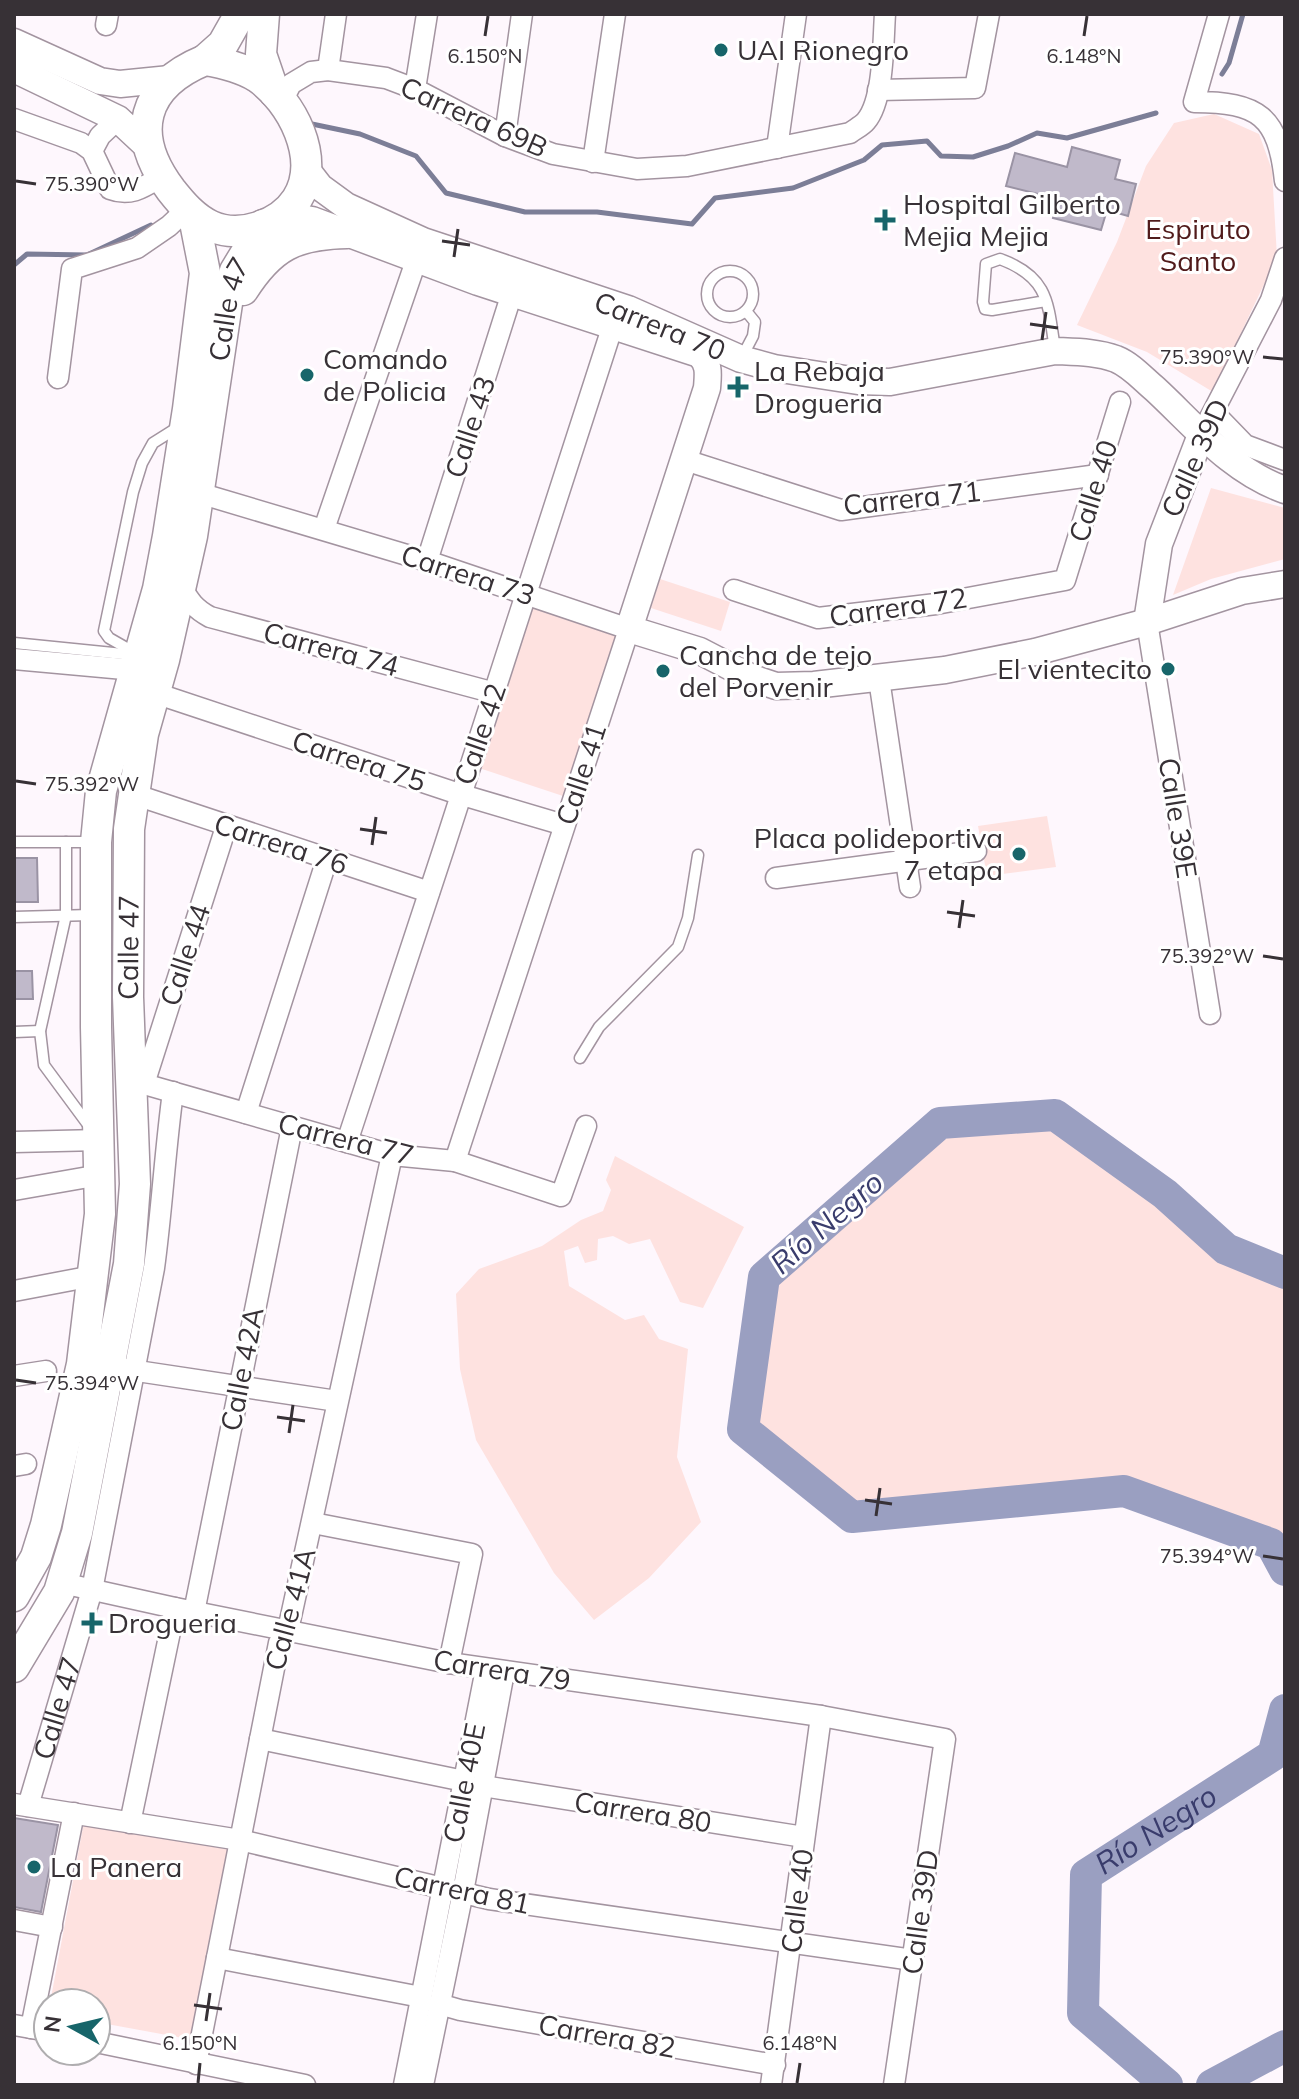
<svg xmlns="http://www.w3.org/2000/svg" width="1299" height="2099" viewBox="0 0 1299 2099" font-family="Mulish,sans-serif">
<rect width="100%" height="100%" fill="#fef7fd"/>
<!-- green -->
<g fill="#fee2e0">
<polygon points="1214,114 1259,134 1272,170 1277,257 1213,392 1147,352 1077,325 1117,242 1146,166 1174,123"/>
<polygon points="1211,488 1285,508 1285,559 1211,579 1173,595"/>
<polygon points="660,579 730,602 721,631 651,608"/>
<polygon points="531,608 618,637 566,797 479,768"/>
<polygon points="1047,816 1056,867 987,876 978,826"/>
<polygon points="1055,1115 1165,1194 1226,1249 1285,1273 1285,1531 1271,1544 1124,1491 852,1517 743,1429 764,1277 940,1123"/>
<polygon points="615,1156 744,1227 703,1308 680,1302 650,1239 629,1244 613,1236 598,1239 597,1260 585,1263 578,1246 564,1251 569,1286 625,1320 644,1315 659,1339 688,1349 677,1457 701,1522 649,1578 594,1620 554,1573 476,1440 460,1369 456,1294 479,1269 542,1246 581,1220 603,1211 611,1190 606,1180"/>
<polygon points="84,1822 230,1850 194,2040 96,2022 96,2003 50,2003"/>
</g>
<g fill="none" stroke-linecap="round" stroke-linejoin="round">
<!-- stream -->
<g stroke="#7c7e97" stroke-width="5">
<polyline points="1222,74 1229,63 1243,14"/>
<polyline points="312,124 360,134 416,156 446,193 525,212 597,212 692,224 715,198 793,188 864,160 882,145 927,141 941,156 973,157 1008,146 1037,133 1067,138 1156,113"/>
<polyline points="14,265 27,254 87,255 151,225"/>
</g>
<!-- river -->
<g stroke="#9a9fc1" stroke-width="32">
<polyline points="1285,1273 1226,1249 1165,1194 1055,1115 940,1123 764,1277 743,1429 852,1517 1124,1491 1271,1544 1285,1570"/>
<path id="s1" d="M1167,2085L1083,2013L1086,1875L1273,1755L1285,1710"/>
<polyline points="1212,2085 1285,2046"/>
</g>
</g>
<!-- building -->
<g fill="#c0b9ca" stroke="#9a93a4" stroke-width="2">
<polygon points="1072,147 1120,160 1115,179 1136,184 1128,216 1107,210 1101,230 1053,218 1058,199 1006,186 1015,153 1067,167"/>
<polygon points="14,858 37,858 38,902 14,902"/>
<polygon points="14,971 32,971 33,999 14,999"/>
<polygon points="14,1818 58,1825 41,1912 14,1907"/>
</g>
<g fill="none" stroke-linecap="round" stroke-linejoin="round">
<!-- service casing -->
<g stroke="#a394a0" stroke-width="13">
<g id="service">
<circle cx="730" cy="294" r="23"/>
<path d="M1046,301L992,310L985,309L983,302L986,264L1000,259C1049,277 1048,303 1055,350"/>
<polyline points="741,359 753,336 755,322 746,311"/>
<polyline points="14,643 133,655"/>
<polyline points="137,654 109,638 104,631 133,492 142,463 153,443 180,426"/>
<polyline points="14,842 92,842"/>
<polyline points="66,842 66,915 40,1031 44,1065 89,1126"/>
<polyline points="14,917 91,915"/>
<polyline points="14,1032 40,1031"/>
<polyline points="580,1058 599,1027 678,947 688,918 698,855"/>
</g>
</g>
<!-- minor casing -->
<g stroke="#a394a0" stroke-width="23">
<g id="minor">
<path d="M1219,14L1194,102C1259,102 1278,116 1285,181"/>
<polyline points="106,25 108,14"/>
<polyline points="328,70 336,14"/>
<polyline points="415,89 427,14"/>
<polyline points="878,90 975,88 989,14"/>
<path d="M282,101L291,84L311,72L328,70L386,78L415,89L505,136L553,154L637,169L687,166L850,133C855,129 862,126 866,121C884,100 883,42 885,14"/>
<path d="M14,119L81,143L92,151L110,189C131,197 144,187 162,176"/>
<polyline points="505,136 522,14"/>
<polyline points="777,148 796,14"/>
<polyline points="92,151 100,136 118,119"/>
<polyline points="593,162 615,14"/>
<polyline points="58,378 72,269 137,248 169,226 187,209"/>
<polyline points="1214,413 1245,445 1285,460"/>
<polyline points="1201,435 1271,300 1285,258"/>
<polyline points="685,460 841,510 1098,475"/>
<polyline points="199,493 427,561 629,629 455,1161"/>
<polyline points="324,529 416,261"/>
<polyline points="427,561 512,293"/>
<path d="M181,586C189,601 195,609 210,617L495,693"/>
<polyline points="734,590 818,618 936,604 1065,580 1120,402"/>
<polyline points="1147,622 1210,1014"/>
<polyline points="14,659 135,670"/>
<polyline points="879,679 910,887"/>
<polyline points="155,693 459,794 564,825"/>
<polyline points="133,794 429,892"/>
<polyline points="776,878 976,851"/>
<polyline points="131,1084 144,1084 392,1155 455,1161 561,1196 586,1126"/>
<polyline points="144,1084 226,827"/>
<polyline points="246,1113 327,859"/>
<polyline points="14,1142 100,1140"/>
<path d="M347,1142C437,870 526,599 613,325"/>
<polyline points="14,1190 100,1175"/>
<polyline points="14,1291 93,1276"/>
<polyline points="124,1369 337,1401"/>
<polyline points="14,1376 46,1371"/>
<polyline points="14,1466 26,1464"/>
<polyline points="313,1523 472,1554 449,1663"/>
<polyline points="62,1583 175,1608 449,1663 821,1716 945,1739 894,2085"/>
<polyline points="194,1612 292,1127"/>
<polyline points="260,1739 464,1781"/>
<polyline points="483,1786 804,1837"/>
<polyline points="14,1804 240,1840 489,1899 913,1960"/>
<path id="s2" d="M28,1806L92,1590L154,1268C162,1209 165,1151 173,1092"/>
<polyline points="130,1823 175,1608"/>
<polyline points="14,1920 52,1927"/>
<polyline points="217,1958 421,1997"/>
<polyline points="439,2004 460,2010 775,2065"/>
<polyline points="14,2025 48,2031"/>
<polyline points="31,2028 74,1813"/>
<polyline points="96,2042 305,2085"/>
<polyline points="196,2064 279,1643 288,1630 392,1155"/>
<polyline points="404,2085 486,1669"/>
<polyline points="423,2085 463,1892 504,1672"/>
<polyline points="771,2085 821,1716"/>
</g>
</g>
<!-- tertiary casing -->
<g stroke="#a394a0" stroke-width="29">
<g id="tertiary">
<polyline points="14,42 100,81 120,84 170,79"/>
<polyline points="14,69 118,119 148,147"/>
<path d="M306,169L320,187L346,206L423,241L628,309L741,359L774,368L858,381L890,382L1055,351C1076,352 1097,352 1116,359C1131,365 1143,379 1155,389C1196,427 1231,471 1285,490"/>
<path d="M277,219L300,218L312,220L478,282L699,354C710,364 708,374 707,388L629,629L700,651L752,678L776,686L814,685L945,670L1035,652L1147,622L1242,591L1285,584"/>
<polyline points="1147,622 1159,544 1201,435"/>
</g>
</g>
<!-- secondary casing -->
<g stroke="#a394a0" stroke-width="33">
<g id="secondary">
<polyline points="264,14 261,54 274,92"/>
<path d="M205,60C223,63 241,67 257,77C292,101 322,159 297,199C280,225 240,239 211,226C194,218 182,204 171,190C129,134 142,86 205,60Z"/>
<polyline points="205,60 223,44 240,14"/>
<path d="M243,290C271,246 295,234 347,233"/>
<polyline points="14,1596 36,1557 46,1525 82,1364 100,1214 96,1027 96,842 101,791 158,589 168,536 188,409 205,273 194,217"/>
<path id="s3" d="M14,1667L59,1592L77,1533L129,1264L135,1184L128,997L129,829L143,734L164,660L192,536L229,290L235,271L263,225"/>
</g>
</g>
<!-- service -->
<use href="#service" stroke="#fff" stroke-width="10"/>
<!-- minor -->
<use href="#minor" stroke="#fff" stroke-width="20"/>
<!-- tertiary -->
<use href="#tertiary" stroke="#fff" stroke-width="26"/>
<!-- secondary -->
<use href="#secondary" stroke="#fff" stroke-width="30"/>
</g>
<!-- ticks -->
<path fill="none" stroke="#373136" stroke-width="3" d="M485,36L488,16M1084,36L1087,16M16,181L36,184M442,241L470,245M454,257L458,229M1030,324L1058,328M1042,340L1046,312M1263,357L1283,359M16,781L36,784M360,829L387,833M372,845L376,817M947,912L975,916M959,928L963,900M1263,956L1283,959M16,1380L36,1383M277,1417L305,1421M289,1433L293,1405M865,1500L892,1504M876,1516L880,1488M1263,1556L1283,1559M194,2005L222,2009M206,2021L210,1993M198,2083L200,2063M797,2083L800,2063"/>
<!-- markers -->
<g fill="#17656a" stroke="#fff" stroke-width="3">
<circle cx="721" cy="50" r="8"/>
<path d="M881 208h8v8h8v8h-8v8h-8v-8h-8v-8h8z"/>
<circle cx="307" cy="375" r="8"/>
<path d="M734 375h8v8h8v8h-8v8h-8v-8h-8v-8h8z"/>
<circle cx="1168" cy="669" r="8"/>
<circle cx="663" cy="671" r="8"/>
<circle cx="1019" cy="854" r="8"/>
<path d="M88 1611h8v8h8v8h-8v8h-8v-8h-8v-8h8z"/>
<circle cx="34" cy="1867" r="8"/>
</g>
<g text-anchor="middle" stroke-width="6" stroke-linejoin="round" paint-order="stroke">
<!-- poi labels -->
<g font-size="28" fill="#373136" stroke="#fff" text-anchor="start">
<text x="737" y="60">UAI Rionegro</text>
<text x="903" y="214">Hospital Gilberto<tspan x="903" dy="32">Mejia Mejia</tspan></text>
<text x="323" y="369">Comando<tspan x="323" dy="32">de Policia</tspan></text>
<text x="754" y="381">La Rebaja<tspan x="754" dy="32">Drogueria</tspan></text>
<text x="679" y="665">Cancha de tejo<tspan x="679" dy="32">del Porvenir</tspan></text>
<text x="1152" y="679" text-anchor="end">El vientecito</text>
<text x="1003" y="848" text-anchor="end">Placa polideportiva<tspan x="1003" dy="32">7 etapa</tspan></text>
<text x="108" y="1633">Drogueria</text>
<text x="50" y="1877">La Panera</text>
</g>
<!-- street labels -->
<g font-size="28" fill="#373136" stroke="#fff">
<text transform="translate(474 117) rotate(24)" y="10">Carrera 69B</text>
<text dy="10" stroke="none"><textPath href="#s3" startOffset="1388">Calle 47</textPath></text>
<text transform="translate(660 326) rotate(22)" y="10">Carrera 70</text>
<text transform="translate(470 427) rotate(-72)" y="10">Calle 43</text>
<text transform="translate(1195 458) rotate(-66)" y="10">Calle 39D</text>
<text transform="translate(1093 491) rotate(-73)" y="10">Calle 40</text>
<text transform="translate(912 498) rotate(-6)" y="10">Carrera 71</text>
<text transform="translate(468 575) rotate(18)" y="10">Carrera 73</text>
<text transform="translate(898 607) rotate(-8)" y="10">Carrera 72</text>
<text transform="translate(331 649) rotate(15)" y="10">Carrera 74</text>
<text transform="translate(480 734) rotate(-71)" y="10">Calle 42</text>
<text transform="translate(359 761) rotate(18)" y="10">Carrera 75</text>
<text transform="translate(581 774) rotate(-72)" y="10">Calle 41</text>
<text transform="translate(1178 818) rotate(81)" y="10">Calle 39E</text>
<text transform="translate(281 844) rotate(18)" y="10">Carrera 76</text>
<text dy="10" stroke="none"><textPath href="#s3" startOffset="740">Calle 47</textPath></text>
<text transform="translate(185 955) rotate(-72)" y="10">Calle 44</text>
<text transform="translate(346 1139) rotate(14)" y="10">Carrera 77</text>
<text transform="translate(242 1369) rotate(-79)" y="10">Calle 42A</text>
<text transform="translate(290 1609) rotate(-75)" y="10">Calle 41A</text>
<text transform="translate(502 1670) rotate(9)" y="10">Carrera 79</text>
<text dy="10" stroke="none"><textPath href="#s2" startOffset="102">Calle 47</textPath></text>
<text transform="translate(464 1783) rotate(-79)" y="10">Calle 40E</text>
<text transform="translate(643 1812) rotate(9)" y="10">Carrera 80</text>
<text transform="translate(462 1890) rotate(12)" y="10">Carrera 81</text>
<text transform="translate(797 1901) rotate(-83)" y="10">Calle 40</text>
<text transform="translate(920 1912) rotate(-82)" y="10">Calle 39D</text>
<text transform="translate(607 2036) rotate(10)" y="10">Carrera 82</text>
</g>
<!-- park labels -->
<g font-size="28" fill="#511b1b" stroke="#fff">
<text x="1198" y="239">Espiruto<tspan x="1198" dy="32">Santo</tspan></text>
</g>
<!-- water labels -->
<g font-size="30" font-style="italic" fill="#393c6c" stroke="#fff">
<text transform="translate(827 1223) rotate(-41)" y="10">Río Negro</text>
<text dy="10" stroke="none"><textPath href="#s1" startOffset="332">Río Negro</textPath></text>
</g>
</g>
<g font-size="20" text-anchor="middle" fill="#373136" stroke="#fff" stroke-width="6" stroke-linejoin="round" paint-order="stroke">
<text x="485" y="63">6.150°N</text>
<text x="1084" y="63">6.148°N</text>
<text x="92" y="191">75.390°W</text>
<text x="1207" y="364">75.390°W</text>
<text x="92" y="791">75.392°W</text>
<text x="1207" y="963">75.392°W</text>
<text x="92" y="1390">75.394°W</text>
<text x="1207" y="1563">75.394°W</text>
<text x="200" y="2050">6.150°N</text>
<text x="800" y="2050">6.148°N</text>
</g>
<!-- border -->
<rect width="1299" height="2099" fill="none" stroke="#373136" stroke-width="32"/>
<!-- north arrow -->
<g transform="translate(72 2027) rotate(278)"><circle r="38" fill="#ffffff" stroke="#afadaf" stroke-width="2"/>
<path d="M0-6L14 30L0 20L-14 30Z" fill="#17656a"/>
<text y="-12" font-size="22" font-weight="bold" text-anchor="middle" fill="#373136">N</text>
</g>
</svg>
